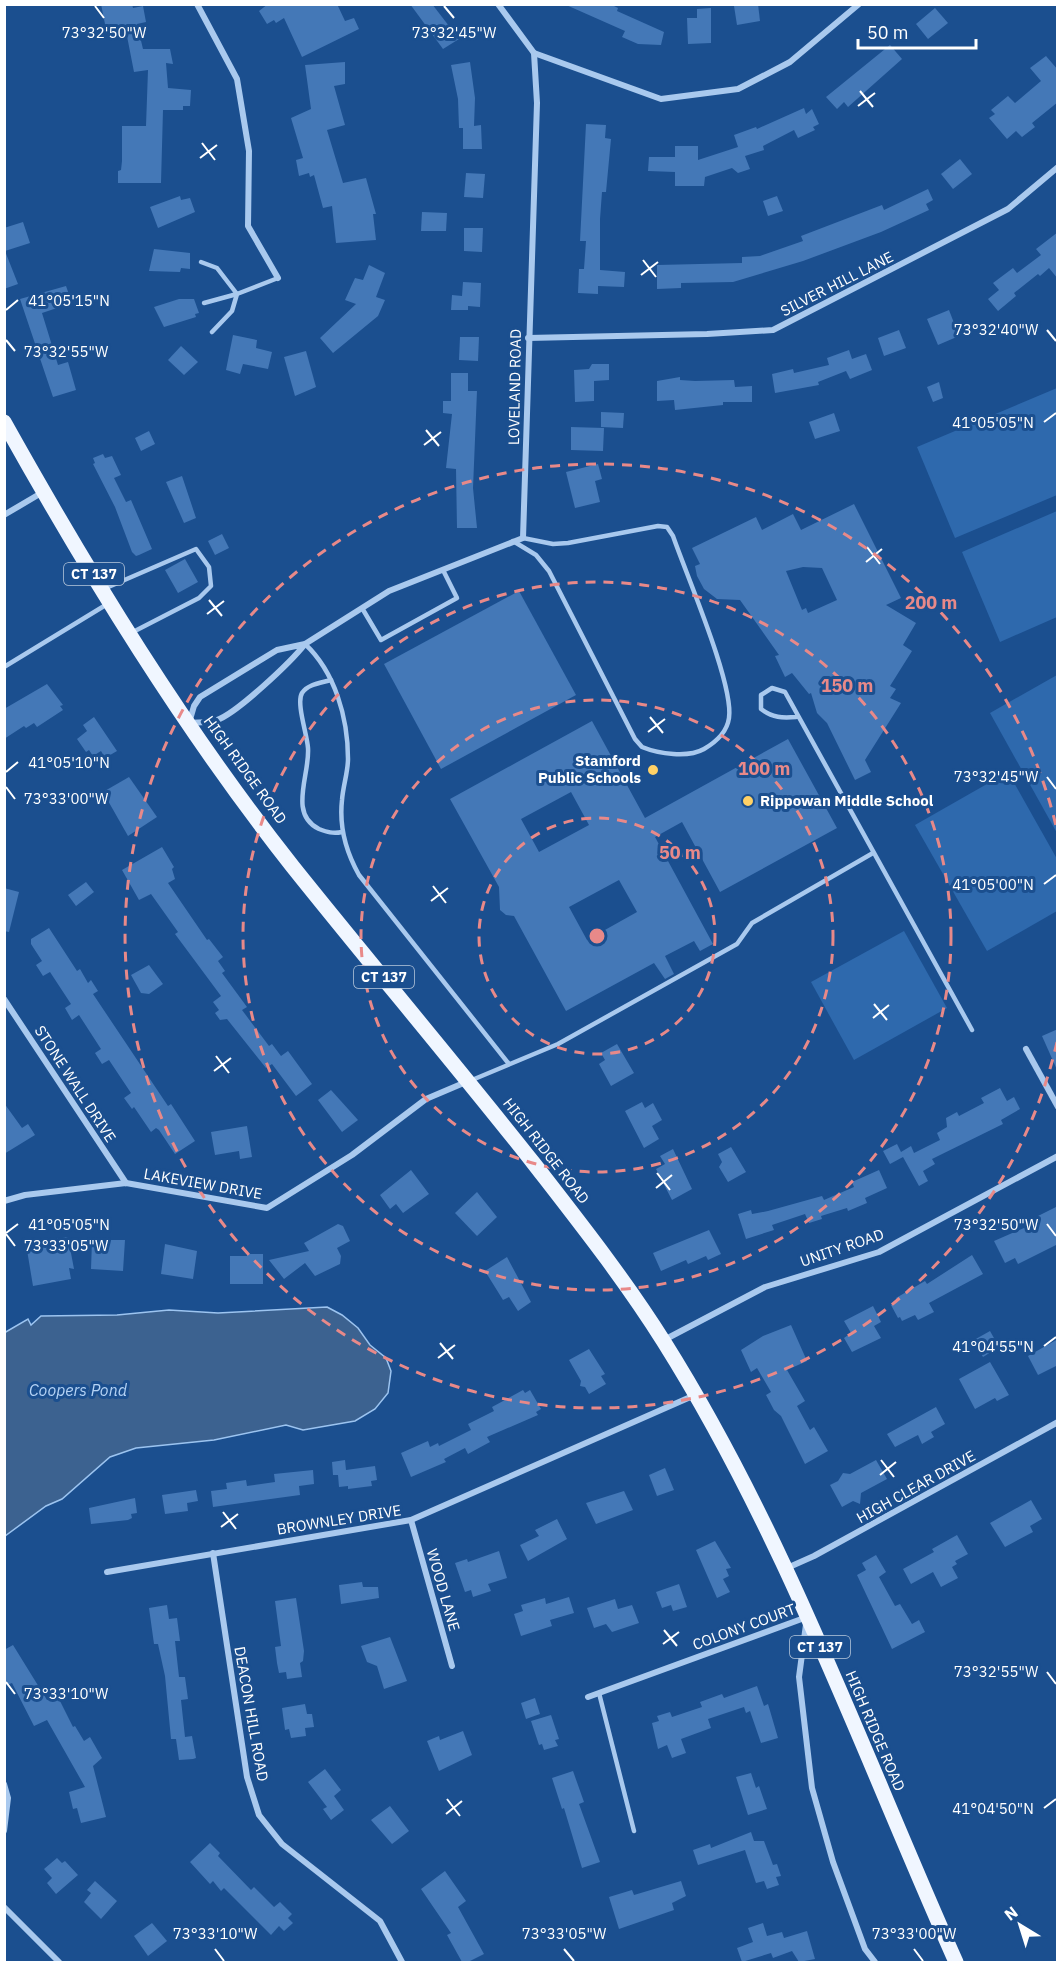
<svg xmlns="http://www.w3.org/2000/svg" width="1062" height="1967" viewBox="0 0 1062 1967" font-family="'IBM Plex Sans',sans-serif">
<rect width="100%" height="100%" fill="#1b4f8f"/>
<!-- green -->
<g fill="#2e69ad">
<polygon points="1057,388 1057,495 955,538 917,447"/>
<polygon points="1057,511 1057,617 1000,642 962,552"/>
<polygon points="1057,675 1057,833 990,713"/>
<polygon points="1008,772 1057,859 1057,911 987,951 915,825"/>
<polygon points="904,931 947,1008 854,1060 811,982"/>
</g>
<!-- water -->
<polygon fill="#3c6290" stroke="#9cc4f0" stroke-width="1.5" points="327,1307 342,1315 358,1328 370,1345 386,1358 391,1371 388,1393 375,1409 355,1421 303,1430 286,1425 214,1440 136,1448 110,1457 62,1499 46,1506 5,1536 4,1333 28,1319 31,1325 41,1316 117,1315 169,1310 218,1313"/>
<!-- building -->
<g fill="#4478b7" fill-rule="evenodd">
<polygon points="101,4 132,4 133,8 143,6 146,22 137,24 143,49 170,49 173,64 166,63 168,88 191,90 190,106 183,106 183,110 163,110 161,183 118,183 118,171 121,170 122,161 122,126 146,126 148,70 134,72 126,31 107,34"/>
<polygon points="268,4 337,4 345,21 354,18 359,29 302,57 284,18 276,23 274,20 267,24 259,11"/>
<polygon points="410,4 432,4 459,39 443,49"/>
<polygon points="564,4 610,4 618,8 617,11 664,32 661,45 638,44 622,37 625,31"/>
<polygon points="758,4 760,21 737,25 734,6"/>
<polygon points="711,8 711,43 688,44 687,18 697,18 697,9"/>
<polygon points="935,8 948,23 928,39 916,24"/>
<polygon points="890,45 902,59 848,107 844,102 837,109 826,97"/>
<polygon points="1046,56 1058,70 1058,102 1032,123 1035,127 1022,137 1016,131 1007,139 989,118 995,114 991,110 1008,96 1015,103 1041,81 1030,68"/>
<polygon points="345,62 345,84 334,86 345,125 327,130 343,183 366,178 376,214 373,214 376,240 336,243 332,206 323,208 314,175 310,177 309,173 299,176 296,160 303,158 291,118 311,109 305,65"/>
<polygon points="470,62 475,98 474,126 481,125 482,149 463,149 463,128 459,128 458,99 451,65"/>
<polygon points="804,108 806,114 812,109 819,124 813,127 815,130 798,138 794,130 763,146 764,150 745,156 750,169 738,173 732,168 705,177 704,186 675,186 675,172 648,171 649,157 675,157 675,146 698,146 698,160 738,147 734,135 756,127 757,129"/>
<polygon points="586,124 606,125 605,138 611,139 606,192 602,192 600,219 600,270 625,272 624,287 598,286 598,294 578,293 579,269 584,269 586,241 580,241"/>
<polygon points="960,159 972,174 953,189 941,174"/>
<polygon points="466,173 485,174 483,198 464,197"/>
<polygon points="928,189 933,200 926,204 929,210 881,232 803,261 733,282 681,283 681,288 657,289 657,265 742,263 742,257 760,256 803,241 801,236 882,205 884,210"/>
<polygon points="180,196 181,200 190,198 195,212 158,228 150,207"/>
<polygon points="777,196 783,211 768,216 763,201"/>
<polygon points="422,212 447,213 446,231 421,231"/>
<polygon points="23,222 30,243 5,251 18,284 4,289 4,228"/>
<polygon points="464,228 483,228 482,252 464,251"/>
<polygon points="1058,232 1058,279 1049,268 1040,276 1038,274 1014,293 1016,296 998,311 988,299 999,290 993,283 1013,268 1017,273 1041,255 1036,249"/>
<polygon points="154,249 190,253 190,269 181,268 180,272 149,271"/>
<polygon points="369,265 385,273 376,297 385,300 378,316 333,353 320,338 356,304 345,300 355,278 363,280"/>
<polygon points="463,282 481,283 480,307 468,306 468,310 451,310 452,295 462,296"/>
<polygon points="66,286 72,303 42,313 58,365 68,362 76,390 53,397 20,299"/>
<polygon points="179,299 194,299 199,313 195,314 196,317 164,327 154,307"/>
<polygon points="949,310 959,336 938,345 927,319"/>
<polygon points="899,330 906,348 884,356 878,338"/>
<polygon points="233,335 257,340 256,348 272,352 268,369 243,364 240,374 226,370"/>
<polygon points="460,337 479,337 478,361 459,360"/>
<polygon points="181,346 198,362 184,375 168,360"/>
<polygon points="849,350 852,359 866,354 872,370 850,379 846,371 818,382 819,385 775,393 772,374 793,369 794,373 829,365 827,358"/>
<polygon points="306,351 316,387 295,396 284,357"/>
<polygon points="592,364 609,364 609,380 594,381 594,401 575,402 574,370 589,369"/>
<polygon points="451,373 468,373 468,391 477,391 473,488 477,528 457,528 456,469 446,468 452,414 443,413 443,401 451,401"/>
<polygon points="680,377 680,380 695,381 734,380 735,387 752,386 752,402 723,402 723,405 675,410 674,400 657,401 657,381"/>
<polygon points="939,382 943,398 933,402 927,387"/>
<polygon points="601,412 624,413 623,428 601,427"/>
<polygon points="834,413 840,431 815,439 809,422"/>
<polygon points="571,427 604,428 603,451 571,450"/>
<polygon points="149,431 155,444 141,451 135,438"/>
<polygon points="103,454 105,458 112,456 121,475 114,478 126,502 131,500 152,549 139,555 136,556 132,552 115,507 93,464 95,463 93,458"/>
<polygon points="598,464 602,479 595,481 600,502 575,508 566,472"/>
<polygon points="182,476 196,518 184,523 166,482"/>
<path d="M854,504L901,598L886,605L916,623L903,645L912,651L890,686L896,689L890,698L901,703L865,760L871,772L855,780L827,723L817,713L811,693L809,694L792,673L785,677L775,656L779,655L740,600L717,599L704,589L697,576L695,566L700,564L692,548L756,517L762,530L793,514L801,530ZM803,567L822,568L837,600L808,613L806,608L802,610L786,571Z"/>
<polygon points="222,534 229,548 215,555 208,541"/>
<polygon points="185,559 198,582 178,593 165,570"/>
<polygon points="519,591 576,695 441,769 384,664"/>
<polygon points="47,684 63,705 60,706 63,710 37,727 34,723 26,728 24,726 4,739 4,709"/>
<polygon points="94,717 117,751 105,758 101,751 93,756 89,750 86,752 77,739 87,731 83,725"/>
<path d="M592,721L645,818L788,739L837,828L720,892L682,822L655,837L713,944L700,951L694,941L665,956L674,974L665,979L654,963L566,1011L514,916L506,915L500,910L499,887L450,799ZM571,792L589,825L539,852L521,819ZM619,880L637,912L587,940L569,907Z"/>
<polygon points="129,777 157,817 128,836 103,792"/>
<polygon points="162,847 174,867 172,869 175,879 168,883 207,940 209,939 223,957 218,961 225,971 222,973 247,1007 242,1010 269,1046 272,1044 281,1056 288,1051 312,1084 296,1096 272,1064 266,1068 227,1019 220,1020 215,1013 219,1010 213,1002 221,996 175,934 178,932 151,894 139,900 122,870"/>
<polygon points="86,882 94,892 76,906 68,895"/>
<polygon points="4,888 19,892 9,932 4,931"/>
<polygon points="49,928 77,971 80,969 88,983 91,980 98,991 93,994 168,1106 171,1104 195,1141 175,1154 159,1130 156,1128 151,1132 134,1107 132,1109 124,1098 131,1093 109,1060 102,1064 95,1053 101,1049 79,1015 72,1020 65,1008 71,1004 50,972 43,976 36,965 42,961 31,944 31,939"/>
<polygon points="149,965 163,984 149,994 141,993 131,975"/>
<polygon points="1058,1029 1058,1072 1042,1036"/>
<polygon points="617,1044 634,1073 611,1086 599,1064 605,1060 601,1053"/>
<polygon points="1000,1088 1007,1101 1014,1097 1020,1109 1001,1120 1003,1124 932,1159 935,1164 923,1171 928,1181 919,1186 903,1157 890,1164 883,1151 897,1144 901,1152 911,1146 914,1153 940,1140 937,1133 947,1127 946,1118 957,1112 959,1116 984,1103 981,1098"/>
<polygon points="331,1090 358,1120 342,1132 318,1100"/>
<polygon points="642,1102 645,1108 653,1103 662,1120 652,1126 659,1139 644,1148 625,1111"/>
<polygon points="4,1103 22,1128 28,1124 35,1135 4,1154"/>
<polygon points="247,1126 252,1157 240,1159 239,1151 215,1155 211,1132"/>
<polygon points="731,1147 746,1172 728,1182 719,1167 722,1162 718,1154"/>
<polygon points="673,1149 692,1189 672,1200 656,1169 665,1164 660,1156"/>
<polygon points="411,1170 429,1194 403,1213 396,1204 390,1209 380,1195"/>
<polygon points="879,1170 887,1188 865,1198 867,1203 848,1211 847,1208 821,1216 822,1219 809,1223 805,1214 772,1225 774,1230 746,1239 738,1214 751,1210 752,1214 768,1211 822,1196 824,1200 854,1187 852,1182"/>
<polygon points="477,1192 497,1217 477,1236 455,1213"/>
<polygon points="1058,1206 1058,1244 1018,1264 1015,1258 1005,1263 994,1241 1040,1221 1038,1216"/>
<polygon points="338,1224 343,1226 350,1241 337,1248 341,1256 340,1264 315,1276 305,1263 284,1279 269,1260 309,1251 304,1243"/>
<polygon points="709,1230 721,1254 708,1260 706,1256 688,1264 686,1260 661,1271 653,1253"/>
<polygon points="68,1237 74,1269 69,1268 71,1279 33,1286 26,1244"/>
<polygon points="109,1240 125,1240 123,1271 91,1269 92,1241 109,1242"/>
<polygon points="165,1244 197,1251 193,1279 161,1274"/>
<polygon points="247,1254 263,1254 263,1284 230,1284 230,1256 247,1256"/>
<polygon points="972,1255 983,1274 929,1303 934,1312 918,1320 915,1315 902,1321 900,1317 898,1318 891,1305 898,1301 896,1298 925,1281 927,1284"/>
<polygon points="507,1257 531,1302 518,1311 509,1297 503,1300 485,1271"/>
<polygon points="873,1306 881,1322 874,1326 881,1338 852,1352 844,1338 851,1333 844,1321"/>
<polygon points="791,1325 807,1361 787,1370 805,1401 797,1406 810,1430 814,1427 828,1451 805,1464 781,1416 774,1410 766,1395 771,1392 757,1368 751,1372 741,1350 763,1336"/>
<polygon points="990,1331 999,1347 983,1357 974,1340"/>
<polygon points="1058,1339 1058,1365 1038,1375 1028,1356"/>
<polygon points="589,1349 605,1374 601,1376 606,1384 589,1394 585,1387 580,1386 581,1381 569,1360"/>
<polygon points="990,1362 1009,1395 997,1401 995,1398 975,1409 959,1379"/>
<polygon points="523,1390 525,1393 530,1390 541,1409 536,1412 538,1415 487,1437 490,1442 477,1449 468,1454 465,1448 444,1459 446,1462 411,1477 401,1453 428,1441 430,1447 438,1443 439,1446 471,1430 468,1424 494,1411 492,1407"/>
<polygon points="936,1407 945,1424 931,1432 934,1437 922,1444 918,1435 895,1447 887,1434"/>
<polygon points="345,1460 346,1470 375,1466 377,1480 371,1481 372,1486 348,1489 348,1486 339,1487 338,1475 333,1475 332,1462"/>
<polygon points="876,1460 887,1479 861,1493 860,1504 853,1501 842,1507 830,1485 838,1481 843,1473 850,1474"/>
<polygon points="665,1468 674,1490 657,1496 649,1475"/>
<polygon points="313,1470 314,1484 299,1486 300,1495 213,1507 211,1491 227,1489 226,1483 246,1480 247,1486 275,1482 274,1474"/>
<polygon points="196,1490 198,1501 187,1503 188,1511 165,1514 162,1495"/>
<polygon points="624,1491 633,1510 596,1524 586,1503"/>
<polygon points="135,1498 137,1513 131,1514 132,1518 128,1520 91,1524 89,1508"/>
<polygon points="1031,1500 1042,1519 1030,1526 1033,1532 1005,1547 990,1523"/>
<polygon points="557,1519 567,1539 528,1561 520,1545 539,1536 535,1530"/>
<polygon points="957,1535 968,1554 955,1561 957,1564 952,1567 958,1578 941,1587 933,1572 911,1584 903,1569 934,1552 932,1549"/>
<polygon points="715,1541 731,1568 726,1569 729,1576 723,1579 730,1592 717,1598 696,1550"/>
<polygon points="499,1551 507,1578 488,1584 491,1591 473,1597 471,1590 465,1592 455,1563 467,1559 468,1562"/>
<polygon points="876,1555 886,1572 879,1577 895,1606 900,1604 912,1624 919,1620 925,1632 892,1649 857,1575 866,1570 862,1563"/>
<polygon points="362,1582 363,1587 378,1587 379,1598 341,1604 339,1585"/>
<polygon points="679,1584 687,1607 673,1611 671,1605 662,1608 656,1592"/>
<polygon points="569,1597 574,1613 550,1620 552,1626 521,1636 514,1614 523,1611 521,1605 545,1598 546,1604"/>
<polygon points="296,1598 304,1651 303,1661 300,1663 302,1677 287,1679 286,1672 279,1673 277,1663 275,1647 281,1646 275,1601"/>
<polygon points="615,1599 618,1609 632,1605 639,1623 612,1632 606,1624 594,1628 587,1608"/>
<polygon points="167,1605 169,1619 177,1618 180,1641 175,1641 179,1677 185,1677 188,1699 181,1700 185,1737 192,1736 196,1758 193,1759 179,1760 176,1739 171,1739 165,1676 158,1644 154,1644 149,1608"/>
<polygon points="390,1637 407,1681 384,1689 377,1666 367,1662 361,1646"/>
<polygon points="13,1645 47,1700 57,1695 73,1727 75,1726 84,1741 90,1737 102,1758 93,1766 106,1817 81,1823 77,1808 73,1809 69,1792 85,1787 47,1720 34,1726 12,1683 4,1686 4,1650"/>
<polygon points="757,1686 764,1706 768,1704 778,1738 761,1743 750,1711 746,1713 744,1707 708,1719 711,1728 681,1739 686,1753 672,1758 667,1745 658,1749 652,1723 659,1721 657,1716 670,1712 672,1717 702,1707 700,1702 722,1694 724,1698"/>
<polygon points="535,1698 540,1714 526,1719 521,1703"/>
<polygon points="305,1704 307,1714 312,1714 314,1727 305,1728 306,1736 291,1738 289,1729 285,1730 282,1708"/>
<polygon points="551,1715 559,1739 555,1740 558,1746 544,1750 542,1744 539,1745 531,1721"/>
<polygon points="463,1731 472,1755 439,1771 427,1741 439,1736 440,1740"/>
<polygon points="325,1769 341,1790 334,1796 344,1810 331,1820 323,1809 327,1807 308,1782"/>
<polygon points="573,1771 584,1802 579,1804 600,1862 582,1868 564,1808 562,1809 552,1778"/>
<polygon points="751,1773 756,1788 759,1786 767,1809 748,1815 736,1777"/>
<polygon points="390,1806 409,1831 392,1844 371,1820"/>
<polygon points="751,1832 754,1841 764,1841 773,1865 777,1864 781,1876 776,1877 779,1885 767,1889 764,1881 756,1883 745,1850 698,1865 693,1850 710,1844 711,1848"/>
<polygon points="210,1843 220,1853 218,1856 251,1890 254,1887 274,1907 280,1902 292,1914 288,1918 293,1923 284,1931 279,1926 271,1935 224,1888 221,1891 213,1881 210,1884 190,1862"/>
<polygon points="57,1858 62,1863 65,1861 78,1875 56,1894 47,1883 52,1878 44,1869"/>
<polygon points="445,1871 466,1901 458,1907 484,1954 468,1962 462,1962 447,1935 451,1933 421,1889"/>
<polygon points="95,1881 117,1901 101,1919 84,1902 91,1893 87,1890"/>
<polygon points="681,1881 686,1896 672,1903 674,1910 619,1929 609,1897 632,1890 634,1895"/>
<polygon points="152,1923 167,1941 148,1956 134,1936"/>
<polygon points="763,1923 767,1936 782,1932 784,1938 807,1931 815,1959 799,1962 792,1951 773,1958 771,1953 742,1962 737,1948 753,1942 748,1928"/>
</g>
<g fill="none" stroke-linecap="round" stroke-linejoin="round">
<!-- service -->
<g stroke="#a9c9ee" stroke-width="4.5">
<polyline points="201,262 217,268 237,294 204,303"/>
<polyline points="212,332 232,311 237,294 278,278"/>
<path d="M513,541L536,555L549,571L635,739L642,747C659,754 688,758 704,749C716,742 727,732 729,718C734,684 686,574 673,536L667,527L658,526L568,543L553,544L523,538"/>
<polyline points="106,588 196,549 209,567 211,586 199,598 131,633"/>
<polyline points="362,608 381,640 457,598 443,570"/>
<path d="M305,644C335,672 348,718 348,759C348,772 343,786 342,800C339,827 346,852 359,875L509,1064"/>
<polyline points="4,667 109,603"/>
<path d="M331,680C321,683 308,684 302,693C296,703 307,734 308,748C310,775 288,814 319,829C327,832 333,834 342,832"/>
<path d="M796,717C782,718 773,718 761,709V695L772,688L785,692L972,1030"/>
<polyline points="472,1080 558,1044 737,944 752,923 873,853"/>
<polyline points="599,1693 634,1831"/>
</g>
<!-- minor -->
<g stroke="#a9c9ee" stroke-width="6">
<polyline points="197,4 237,79 249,151 248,226 278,278"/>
<polyline points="534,53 661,99 738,89 790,62 859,4"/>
<polyline points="528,338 707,334 773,330 1008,209 1058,167"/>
<polyline points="4,515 43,492"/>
<path d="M305,644C291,662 237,713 217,720C208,723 198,722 189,723L194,706L200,697L277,650L305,644L389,591L523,538L537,103L534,53L498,4"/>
<polyline points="4,999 126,1183"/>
<polyline points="1026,1049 1058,1107"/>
<polyline points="4,1201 25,1195 126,1183 267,1208 352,1155 426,1099 466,1082"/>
<polyline points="664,1340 765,1287 879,1252 1058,1156"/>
<polyline points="411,1520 452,1666"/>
<polyline points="213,1553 247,1777 259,1815 282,1844 380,1921 402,1962"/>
<polyline points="787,1568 814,1556 1058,1422"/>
<polyline points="107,1572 411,1520 695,1395"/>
<polyline points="588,1697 807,1617 799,1677 812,1788 833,1862 865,1949 875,1962"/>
<polyline points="4,1784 8,1798 4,1831"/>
<polyline points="4,1907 59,1962"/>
</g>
<!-- primary -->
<path stroke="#f0f6ff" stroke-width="15" d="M4,422C90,576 184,729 293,867C373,967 456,1065 535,1165C580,1223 625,1280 664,1342C786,1536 863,1754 956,1962"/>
</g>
<!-- ticks -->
<path fill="none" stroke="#fff" stroke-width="2" d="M95,6L104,18M444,6L454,18M860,91L873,107M858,106L875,93M202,143L215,160M200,158L217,145M643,260L656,277M641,275L658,262M6,310L18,300M1047,330L1056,341M6,340L15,351M1044,422L1056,413M426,430L439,446M424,445L441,432M867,547L880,564M866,562L882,549M209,600L222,616M207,614L224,601M650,717L663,733M648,732L665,719M6,772L18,762M1047,777L1056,789M6,787L15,799M1044,884L1056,875M433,886L446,903M431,901L448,888M874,1004L887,1020M873,1018L889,1005M216,1056L229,1073M214,1071L231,1058M657,1173L670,1190M656,1188L672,1175M1047,1224L1056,1236M6,1233L18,1224M6,1234L15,1246M440,1343L453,1359M1044,1346L1056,1337M438,1358L455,1345M881,1460L894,1477M880,1475L896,1462M223,1512L236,1529M221,1527L238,1514M664,1630L677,1646M663,1644L679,1632M1047,1672L1056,1684M6,1682L15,1694M447,1799L460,1816M1044,1808L1056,1799M446,1814L462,1801M215,1949L224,1961M564,1949L574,1961M914,1949L923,1961"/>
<!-- distance rings -->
<g fill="none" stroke="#e88989" stroke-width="3" stroke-dasharray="10 8">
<circle cx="597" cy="936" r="118"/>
<circle cx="597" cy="936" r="236"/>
<circle cx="597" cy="936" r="354"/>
<path d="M1057 1042A472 472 0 1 1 1057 830"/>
</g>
<!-- markers -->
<g fill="#ffd166" stroke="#1b4f8f" stroke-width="2">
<circle cx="653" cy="770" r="6"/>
<circle cx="748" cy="801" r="6"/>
</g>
<g text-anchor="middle" stroke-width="6" stroke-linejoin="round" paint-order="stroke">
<!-- shield labels -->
<g fill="#1b4f8f" stroke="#bbcadd" stroke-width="1.5">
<rect x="64" y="563" width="60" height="22" rx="4.5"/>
<rect x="354" y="966" width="60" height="22" rx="4.5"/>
<rect x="790" y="1636" width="60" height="22" rx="4.5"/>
</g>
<g font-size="14" font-weight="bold" fill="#fff">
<text x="94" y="579">CT 137</text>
<text x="384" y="982">CT 137</text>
<text x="820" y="1652">CT 137</text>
</g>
<!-- street labels -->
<g font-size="15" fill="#fff" stroke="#1b4f8f">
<text transform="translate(837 284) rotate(-27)" y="5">SILVER HILL LANE</text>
<text transform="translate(515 387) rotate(-89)" y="5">LOVELAND ROAD</text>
<text transform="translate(245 770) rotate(54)" y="5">HIGH RIDGE ROAD</text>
<text transform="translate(75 1084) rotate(57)" y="5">STONE WALL DRIVE</text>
<text transform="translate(546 1151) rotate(52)" y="5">HIGH RIDGE ROAD</text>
<text transform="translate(203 1184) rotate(10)" y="5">LAKEVIEW DRIVE</text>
<text transform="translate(842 1248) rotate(-19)" y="5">UNITY ROAD</text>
<text transform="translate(916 1487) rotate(-29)" y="5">HIGH CLEAR DRIVE</text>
<text transform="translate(339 1520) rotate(-9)" y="5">BROWNLEY DRIVE</text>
<text transform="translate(443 1590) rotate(74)" y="5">WOOD LANE</text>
<text transform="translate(744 1627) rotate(-20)" y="5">COLONY COURT</text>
<text transform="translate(251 1714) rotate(80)" y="5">DEACON HILL ROAD</text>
<text transform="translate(875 1731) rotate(67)" y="5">HIGH RIDGE ROAD</text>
</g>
<!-- poi labels -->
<g font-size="15" font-weight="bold" fill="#fff" stroke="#1b4f8f" text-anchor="end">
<text x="641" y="766">Stamford<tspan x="641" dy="17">Public Schools</tspan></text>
<text x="760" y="806" text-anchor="start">Rippowan Middle School</text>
</g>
<!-- water labels -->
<g font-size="16" font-style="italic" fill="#b5d3f5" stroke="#1b4f8f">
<text x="78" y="1396">Coopers Pond</text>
</g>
</g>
<g font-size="15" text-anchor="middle" fill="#fff" stroke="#1b4f8f" stroke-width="6" stroke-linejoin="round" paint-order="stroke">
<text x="454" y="38">73°32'45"W</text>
<text x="104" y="38">73°32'50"W</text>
<text x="69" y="306">41°05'15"N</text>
<text x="996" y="335">73°32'40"W</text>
<text x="66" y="357">73°32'55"W</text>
<text x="993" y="428">41°05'05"N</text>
<text x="69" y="768">41°05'10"N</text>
<text x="996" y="782">73°32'45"W</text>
<text x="66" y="804">73°33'00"W</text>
<text x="993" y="890">41°05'00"N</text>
<text x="69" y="1230">41°05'05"N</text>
<text x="996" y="1230">73°32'50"W</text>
<text x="66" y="1251">73°33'05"W</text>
<text x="993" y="1352">41°04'55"N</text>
<text x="996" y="1677">73°32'55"W</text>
<text x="66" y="1699">73°33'10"W</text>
<text x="993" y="1814">41°04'50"N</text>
<text x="215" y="1939">73°33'10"W</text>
<text x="564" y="1939">73°33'05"W</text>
<text x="914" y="1939">73°33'00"W</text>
</g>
<circle cx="597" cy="936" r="9" fill="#e88989" stroke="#1b4f8f" stroke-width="3"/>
<g font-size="18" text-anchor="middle" font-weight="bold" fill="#e88989" stroke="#1b4f8f" stroke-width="6" stroke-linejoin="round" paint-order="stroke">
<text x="931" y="609">200 m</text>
<text x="847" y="692">150 m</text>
<text x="764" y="775">100 m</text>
<text x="680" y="859">50 m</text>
</g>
<!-- border -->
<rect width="1062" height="1967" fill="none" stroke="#ffffff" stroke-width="12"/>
<!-- north arrow -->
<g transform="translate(1020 1925) rotate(322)" stroke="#1b4f8f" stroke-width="4.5" paint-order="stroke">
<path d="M0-4.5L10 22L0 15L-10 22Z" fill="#ffffff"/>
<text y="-9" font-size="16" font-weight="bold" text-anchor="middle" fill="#ffffff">N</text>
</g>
<!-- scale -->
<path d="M858 39v9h118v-9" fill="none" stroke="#ffffff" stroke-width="3"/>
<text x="867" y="39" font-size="18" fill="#ffffff" stroke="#1b4f8f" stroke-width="4.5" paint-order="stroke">50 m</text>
</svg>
